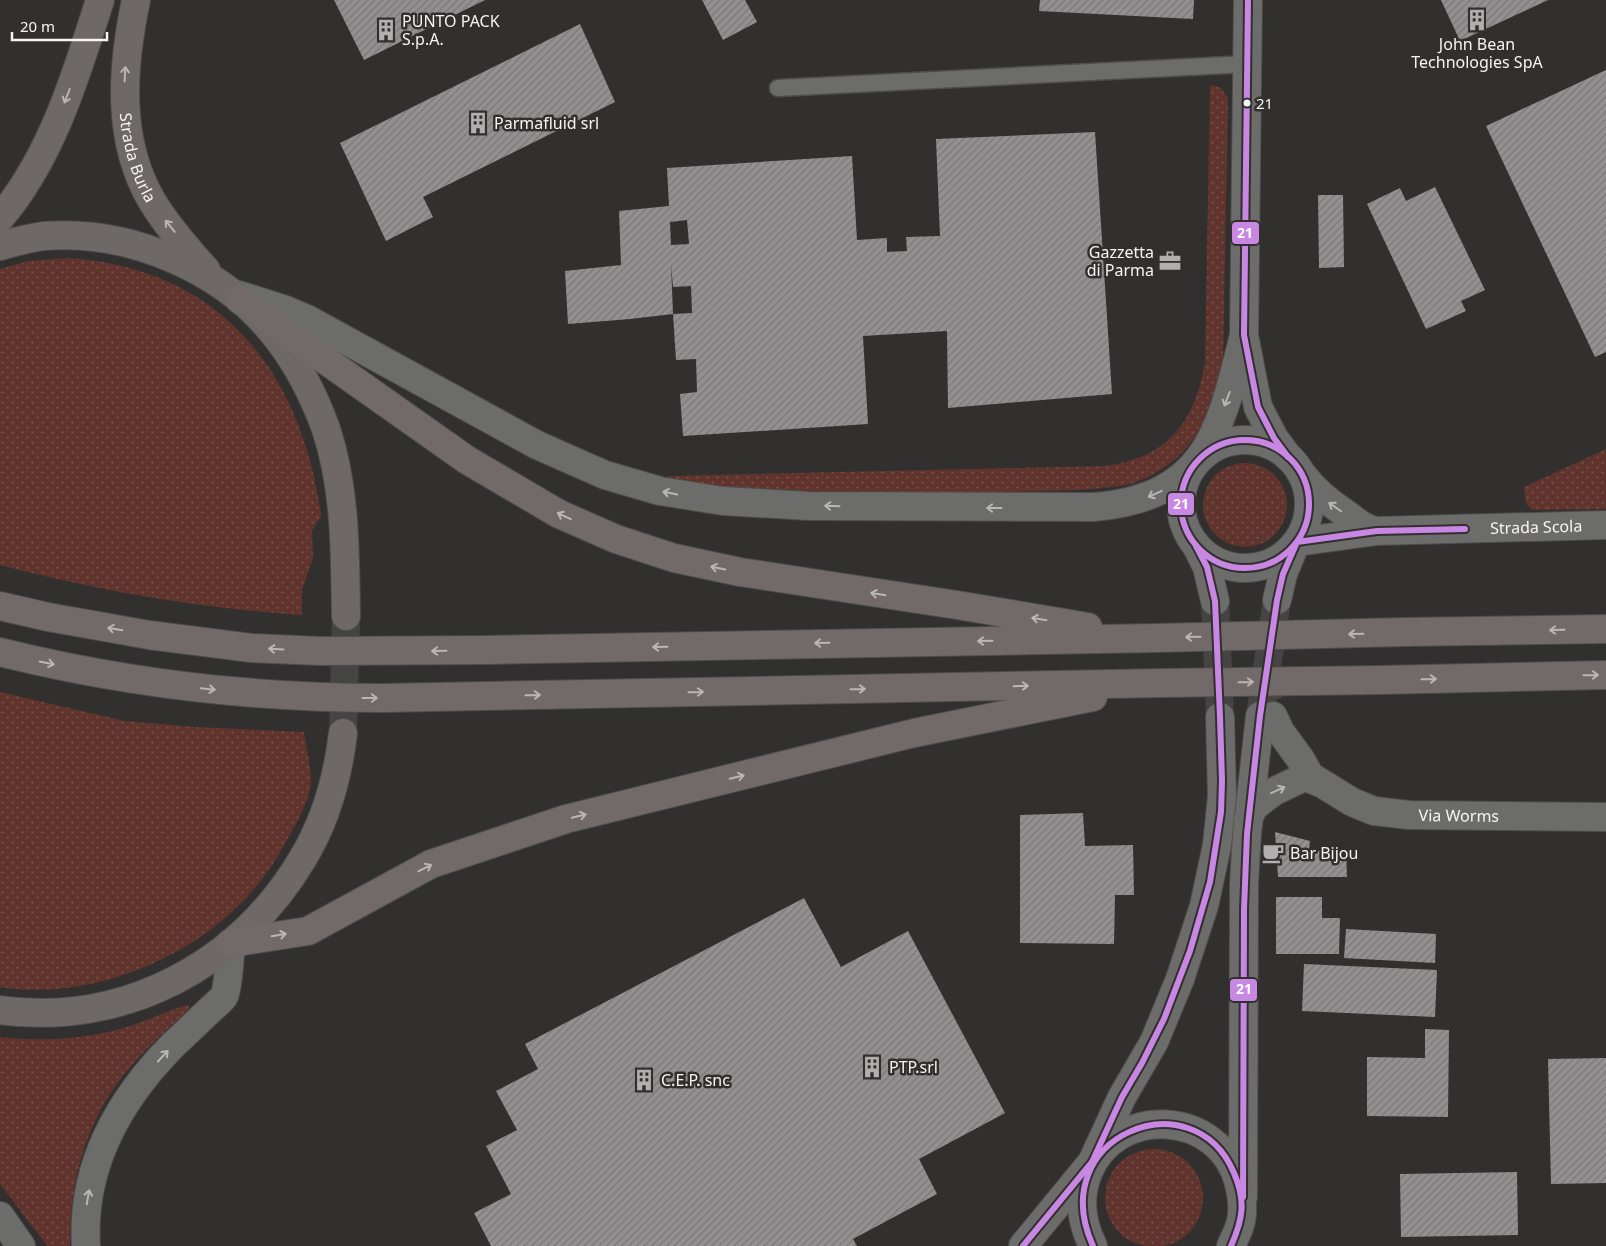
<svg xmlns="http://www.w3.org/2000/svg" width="1606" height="1246" viewBox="0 0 1606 1246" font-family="'Noto Sans',sans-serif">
<defs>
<pattern id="grass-dots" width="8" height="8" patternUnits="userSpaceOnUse" patternTransform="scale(1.25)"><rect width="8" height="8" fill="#60342d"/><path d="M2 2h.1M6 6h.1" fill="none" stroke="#77524c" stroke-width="1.8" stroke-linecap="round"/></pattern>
<pattern id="building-hatch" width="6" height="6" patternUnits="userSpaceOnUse" patternTransform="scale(1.25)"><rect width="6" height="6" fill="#929090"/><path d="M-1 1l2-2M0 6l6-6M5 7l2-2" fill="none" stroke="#797777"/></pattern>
</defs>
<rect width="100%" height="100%" fill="#31302f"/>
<!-- grass -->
<g fill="url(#grass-dots)">
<path d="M1210,85L1221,88L1228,99L1223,360C1214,402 1201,445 1162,469C1150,477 1135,484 1120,486C1076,492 1029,491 985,492C914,493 844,494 773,491C745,490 718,487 690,482C683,481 675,481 669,478L668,476L1104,466C1168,458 1194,423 1205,363Z"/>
<path d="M70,258C221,269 302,372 321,516L312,531L313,558L302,590V615C200,608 98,591 0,565V269L28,261Z"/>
<polygon points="1606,449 1606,509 1533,510 1526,504 1524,487"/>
<circle cx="1245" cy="505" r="42"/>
<path d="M0,692L125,721L195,727L304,732C306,744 312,774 311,784C308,804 296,824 287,840C269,874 245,904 214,927C156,972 73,999 0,987Z"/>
<path d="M187,1005H189L188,1010C169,1028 148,1046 131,1066C86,1118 70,1179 70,1246H47L0,1184V1037C44,1042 91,1039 133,1025C151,1019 169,1010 187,1005Z"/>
<circle cx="1154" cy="1198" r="49"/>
</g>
<!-- building -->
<g fill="url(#building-hatch)" fill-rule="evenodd">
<polygon points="334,0 485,0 364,60"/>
<polygon points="702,0 745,0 757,22 723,40"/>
<polygon points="1040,0 1194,0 1193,19 1039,11"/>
<polygon points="1441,0 1548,0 1460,41"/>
<polygon points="580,24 615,102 423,197 433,217 386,241 340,143"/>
<polygon points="1606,70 1606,352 1595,357 1486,126"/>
<path d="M1095,132L1112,394L948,408L947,331L863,336L868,424L683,436L680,394L697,392L696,359L676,360L673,314L630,319L568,324L565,271L621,265L619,211L669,206L667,168L852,156L857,240L887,238V252L907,251L906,237L940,236L936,139ZM687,220L689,244L671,245L670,222ZM671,264L673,287L691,286L692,313L673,314Z"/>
<polygon points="1435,187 1485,290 1461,301 1466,311 1426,329 1367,204 1400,188 1406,201"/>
<polygon points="1318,195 1343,195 1344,267 1319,268"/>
<polygon points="1083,813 1085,846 1133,845 1134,895 1115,895 1114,944 1020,943 1020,815"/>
<polygon points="1275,832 1310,841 1309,851 1346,850 1347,877 1278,877"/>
<polygon points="1276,897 1322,897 1322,918 1340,918 1339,954 1276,954"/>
<polygon points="804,898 841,967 908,931 1005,1113 919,1159 937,1194 853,1239 857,1246 491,1246 474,1213 511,1194 486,1146 517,1130 496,1091 538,1069 525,1044"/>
<polygon points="1346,929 1436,934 1435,963 1344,958"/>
<polygon points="1304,964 1437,970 1435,1017 1302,1011"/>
<polygon points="1425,1029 1449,1030 1448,1117 1367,1116 1367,1057 1425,1058"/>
<polygon points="1606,1058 1606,1183 1551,1184 1548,1059"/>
<polygon points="1517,1172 1518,1235 1401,1237 1400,1174"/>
</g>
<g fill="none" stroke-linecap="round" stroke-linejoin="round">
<!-- minor-tunnel -->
<polyline stroke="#454443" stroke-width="28" stroke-dasharray="28 14" stroke-linecap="butt" points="1266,674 1267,695 1273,716"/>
<!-- secondary-tunnel -->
<g stroke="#454443" stroke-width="28" stroke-dasharray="28 14" stroke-linecap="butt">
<polyline points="1215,601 1220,717"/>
<polyline points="1260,716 1277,600"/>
</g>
<!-- primary-tunnel -->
<polyline stroke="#454443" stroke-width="28" stroke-dasharray="28 14" stroke-linecap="butt" points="343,733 346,616"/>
<!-- service casing -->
<g stroke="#4e4d4c" stroke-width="19">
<polyline id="service" points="778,88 1248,64"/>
</g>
<!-- minor casing -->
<g stroke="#4e4d4c" stroke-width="30">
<g id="minor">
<path d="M1301,473C1315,492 1330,503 1349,516C1358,523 1365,529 1377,531"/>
<path id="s1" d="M1297,542L1377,531L1606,525"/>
<path id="s2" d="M1273,716L1280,731L1301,760L1310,776L1352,802L1374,811L1409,815L1606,817"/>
<polyline points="1248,820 1253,808 1261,801 1273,792 1302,778 1306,777 1318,782"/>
</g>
</g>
<!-- secondary casing -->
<g stroke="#4e4d4c" stroke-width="30">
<g id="secondary">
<polyline points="1248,0 1244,335 1258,407 1274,438 1288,457"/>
<path d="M239,295L286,310L307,319L537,445L605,475L660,491L723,501L809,506L1094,507C1208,497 1220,431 1244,335"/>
<circle cx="1245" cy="504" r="64"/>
<polyline points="1197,547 1207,567 1215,601"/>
<polyline points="1277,600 1283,574 1295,545"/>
<polyline points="1243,1197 1244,883 1247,834 1260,716"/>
<polyline points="0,1216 21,1246"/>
<path d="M86,1246C81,1167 118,1101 172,1046C185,1034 198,1021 211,1009C215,1005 221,1001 224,996C228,989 230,953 231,943"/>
<polyline points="1023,1246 1092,1162 1122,1097 1154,1042 1180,979 1204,906 1217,845 1222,796 1220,717"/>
<path d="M1093,1246C1081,1222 1078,1198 1088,1173C1116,1103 1221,1110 1239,1184C1242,1197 1244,1212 1240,1225C1238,1232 1234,1239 1231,1246"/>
</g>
</g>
<!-- primary casing -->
<g stroke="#4e4d4c" stroke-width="30">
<g id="primary">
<path id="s3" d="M136,0C122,67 116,140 152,201C167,226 187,249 206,270"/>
<path d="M0,218C52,157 76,75 100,0"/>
<path d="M0,246C14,242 29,238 44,236C130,229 226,270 278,339C299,366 314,396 326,429C346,489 345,554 346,616"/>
<path d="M0,1010C124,1027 240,965 303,858C326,820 338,776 343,733"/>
</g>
</g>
<!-- trunk casing -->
<g stroke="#4e4d4c" stroke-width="30">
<g id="trunk">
<polyline points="239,299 467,460 559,514 616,539 674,558 740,572 957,605 1088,627"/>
<polyline points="0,606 48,617 149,635 251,648 320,651 487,650 1156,638"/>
<polyline points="1404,632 1606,629"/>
<path d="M0,652C125,683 254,698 383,698L1162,683"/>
<polyline points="1380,680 1606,675"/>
<polyline points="231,943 308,931 431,864 566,819 914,733 1093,697"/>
</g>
</g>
<!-- service -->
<use href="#service" stroke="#6c6c6a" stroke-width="16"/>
<!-- minor -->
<use href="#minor" stroke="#6c6c6a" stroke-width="28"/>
<!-- secondary -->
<use href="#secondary" stroke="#6c6c6a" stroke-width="28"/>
<!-- primary -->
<use href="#primary" stroke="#6e6866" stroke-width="28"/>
<!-- trunk -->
<use href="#trunk" stroke="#726a68" stroke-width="28"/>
<!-- trunk-bridge casing -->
<g stroke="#4e4d4c" stroke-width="30" stroke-linecap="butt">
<g id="trunk-bridge">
<polyline points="1156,638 1404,632"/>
<polyline points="1162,683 1380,680"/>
</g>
</g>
<!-- trunk-bridge -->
<use href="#trunk-bridge" stroke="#726a68" stroke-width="28"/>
<!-- bus-1 casing -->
<g stroke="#322f2e" stroke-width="10">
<g id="bus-1">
<polyline points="1248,0 1244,335 1258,407 1274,438 1288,457"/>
<circle cx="1245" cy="504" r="64"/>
<polyline points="1243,1197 1244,909 1247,834 1260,716 1277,600 1283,574 1297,542 1377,531 1465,529"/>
<polyline points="1023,1246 1092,1162 1122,1097 1142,1063 1164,1019 1190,951 1210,882 1221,812 1222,781 1220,717 1215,601 1207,567 1196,546"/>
<path d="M1093,1246C1043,1136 1193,1076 1234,1173C1246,1201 1243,1219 1231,1246"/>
</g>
</g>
<!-- bus-1 -->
<use href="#bus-1" stroke="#c787e3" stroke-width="6"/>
</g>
<!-- one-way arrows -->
<defs><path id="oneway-shaft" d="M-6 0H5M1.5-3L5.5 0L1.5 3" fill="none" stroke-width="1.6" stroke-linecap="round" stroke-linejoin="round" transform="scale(1.25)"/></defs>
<g stroke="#b9b5b4">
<use href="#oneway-shaft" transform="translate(125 74) rotate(-87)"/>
<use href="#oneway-shaft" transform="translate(67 96) rotate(111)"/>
<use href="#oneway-shaft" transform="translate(170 226) rotate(-129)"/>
</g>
<g stroke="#b8b7b6">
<use href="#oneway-shaft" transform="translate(1227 399) rotate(111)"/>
<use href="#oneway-shaft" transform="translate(670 493) rotate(-168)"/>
<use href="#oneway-shaft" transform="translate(1155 494) rotate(156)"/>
<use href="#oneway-shaft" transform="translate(832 506) rotate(-178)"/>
<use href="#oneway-shaft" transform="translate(1335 507) rotate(-145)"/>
<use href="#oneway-shaft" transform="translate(994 508) rotate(180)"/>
<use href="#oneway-shaft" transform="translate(1278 790) rotate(-24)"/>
<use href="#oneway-shaft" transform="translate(163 1056) rotate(-47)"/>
<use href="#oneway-shaft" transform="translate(88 1197) rotate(-80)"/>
</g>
<g stroke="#bbb6b5">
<use href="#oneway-shaft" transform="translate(564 516) rotate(-155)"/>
<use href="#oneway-shaft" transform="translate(718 568) rotate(-169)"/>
<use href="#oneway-shaft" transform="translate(878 594) rotate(-171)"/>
<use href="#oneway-shaft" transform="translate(1039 619) rotate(-171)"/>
<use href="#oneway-shaft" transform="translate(115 629) rotate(-170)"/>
<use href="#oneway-shaft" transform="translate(1557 630) rotate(179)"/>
<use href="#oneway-shaft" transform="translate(1356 634) rotate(179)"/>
<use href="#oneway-shaft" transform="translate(1193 637) rotate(179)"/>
<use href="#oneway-shaft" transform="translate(985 641) rotate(179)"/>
<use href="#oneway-shaft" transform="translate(822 643) rotate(179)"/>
<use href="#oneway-shaft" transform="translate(660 647) rotate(179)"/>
<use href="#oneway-shaft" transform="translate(276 649) rotate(-177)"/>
<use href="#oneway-shaft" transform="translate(439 651) rotate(179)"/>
<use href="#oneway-shaft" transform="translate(47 663) rotate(11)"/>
<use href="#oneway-shaft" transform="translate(1591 675) rotate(-1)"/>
<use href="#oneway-shaft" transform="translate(1429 679) rotate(-1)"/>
<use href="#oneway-shaft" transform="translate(1246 682) rotate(-1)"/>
<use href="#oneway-shaft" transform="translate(1021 686) rotate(-1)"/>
<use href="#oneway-shaft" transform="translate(208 689) rotate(6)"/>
<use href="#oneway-shaft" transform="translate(858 689) rotate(-1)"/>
<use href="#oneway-shaft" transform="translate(696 692) rotate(-1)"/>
<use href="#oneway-shaft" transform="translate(533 695) rotate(-1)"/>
<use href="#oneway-shaft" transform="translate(370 698)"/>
<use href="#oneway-shaft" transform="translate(737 777) rotate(-14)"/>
<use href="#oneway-shaft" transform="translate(579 816) rotate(-14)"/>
<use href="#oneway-shaft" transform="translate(425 868) rotate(-27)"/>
<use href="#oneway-shaft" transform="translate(279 935) rotate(-9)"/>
</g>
<!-- icons -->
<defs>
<g id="building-bare" transform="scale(1.725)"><path d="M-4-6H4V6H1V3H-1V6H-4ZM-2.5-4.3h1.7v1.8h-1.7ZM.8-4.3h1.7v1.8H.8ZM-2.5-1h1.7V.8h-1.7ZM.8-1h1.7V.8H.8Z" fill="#b1afaf" stroke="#322f2e" stroke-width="2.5" paint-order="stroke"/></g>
<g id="office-bare" transform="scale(1.725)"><path d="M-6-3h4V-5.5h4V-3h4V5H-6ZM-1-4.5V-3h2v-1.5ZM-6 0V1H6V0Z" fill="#b1afaf" stroke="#322f2e" stroke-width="2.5" paint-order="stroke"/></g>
<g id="cafe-bare" transform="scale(1.725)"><path d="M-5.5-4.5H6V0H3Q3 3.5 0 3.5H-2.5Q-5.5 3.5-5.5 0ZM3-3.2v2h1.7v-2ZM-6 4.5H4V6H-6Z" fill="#b1afaf" stroke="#322f2e" stroke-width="2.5" paint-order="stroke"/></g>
</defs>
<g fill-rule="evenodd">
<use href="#building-bare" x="1477" y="20"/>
<use href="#building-bare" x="386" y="30"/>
<use href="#building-bare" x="478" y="123"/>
<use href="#office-bare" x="1170" y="261"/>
<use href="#cafe-bare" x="1273" y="853"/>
<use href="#building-bare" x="872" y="1067"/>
<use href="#building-bare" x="644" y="1080"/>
</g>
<!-- markers -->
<circle fill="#f6f4f4" stroke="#322f2e" stroke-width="2" cx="1247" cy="103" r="4.5"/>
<g text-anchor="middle" stroke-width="5" stroke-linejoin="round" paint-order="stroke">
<!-- bus labels -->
<g font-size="15" fill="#f6f4f4" stroke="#322f2e" text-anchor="start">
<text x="1256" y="109">21</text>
</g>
<!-- poi labels -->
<g font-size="16" fill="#f6f4f4" stroke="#322f2e" text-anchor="start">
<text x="402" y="27">PUNTO PACK<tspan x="402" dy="18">S.p.A.</tspan></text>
<text x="1477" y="50" text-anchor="middle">John Bean<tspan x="1477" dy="18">Technologies SpA</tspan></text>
<text x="494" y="129">Parmafluid srl</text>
<text x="1154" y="258" text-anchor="end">Gazzetta<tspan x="1154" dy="18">di Parma</tspan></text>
<text x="1290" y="859">Bar Bijou</text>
<text x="889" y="1073">PTP.srl</text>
<text x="661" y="1086">C.E.P. snc</text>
</g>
<!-- street labels -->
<g font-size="16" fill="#f6f4f4" stroke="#322f2e">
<text dy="6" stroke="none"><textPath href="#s3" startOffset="160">Strada Burla</textPath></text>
<text dy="6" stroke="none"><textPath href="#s1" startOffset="240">Strada Scola</textPath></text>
<text dy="6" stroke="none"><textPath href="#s2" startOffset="229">Via Worms</textPath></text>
</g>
</g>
<g stroke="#322f2e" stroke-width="2">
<rect x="1231" y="221" width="29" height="24" rx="5" fill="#c787e3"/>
<rect x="1167" y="492" width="28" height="24" rx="5" fill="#c787e3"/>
<rect x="1229" y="978" width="29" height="24" rx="5" fill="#c787e3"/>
</g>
<g font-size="14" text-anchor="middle" font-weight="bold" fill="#fff">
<text x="1245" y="238">21</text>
<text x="1181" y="509">21</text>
<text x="1244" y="994">21</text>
</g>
<!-- scale -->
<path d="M12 32v8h95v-8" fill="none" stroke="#f6f4f4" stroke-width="2.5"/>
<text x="20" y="32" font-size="15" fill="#f6f4f4" stroke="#322f2e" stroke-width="4" paint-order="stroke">20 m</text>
</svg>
